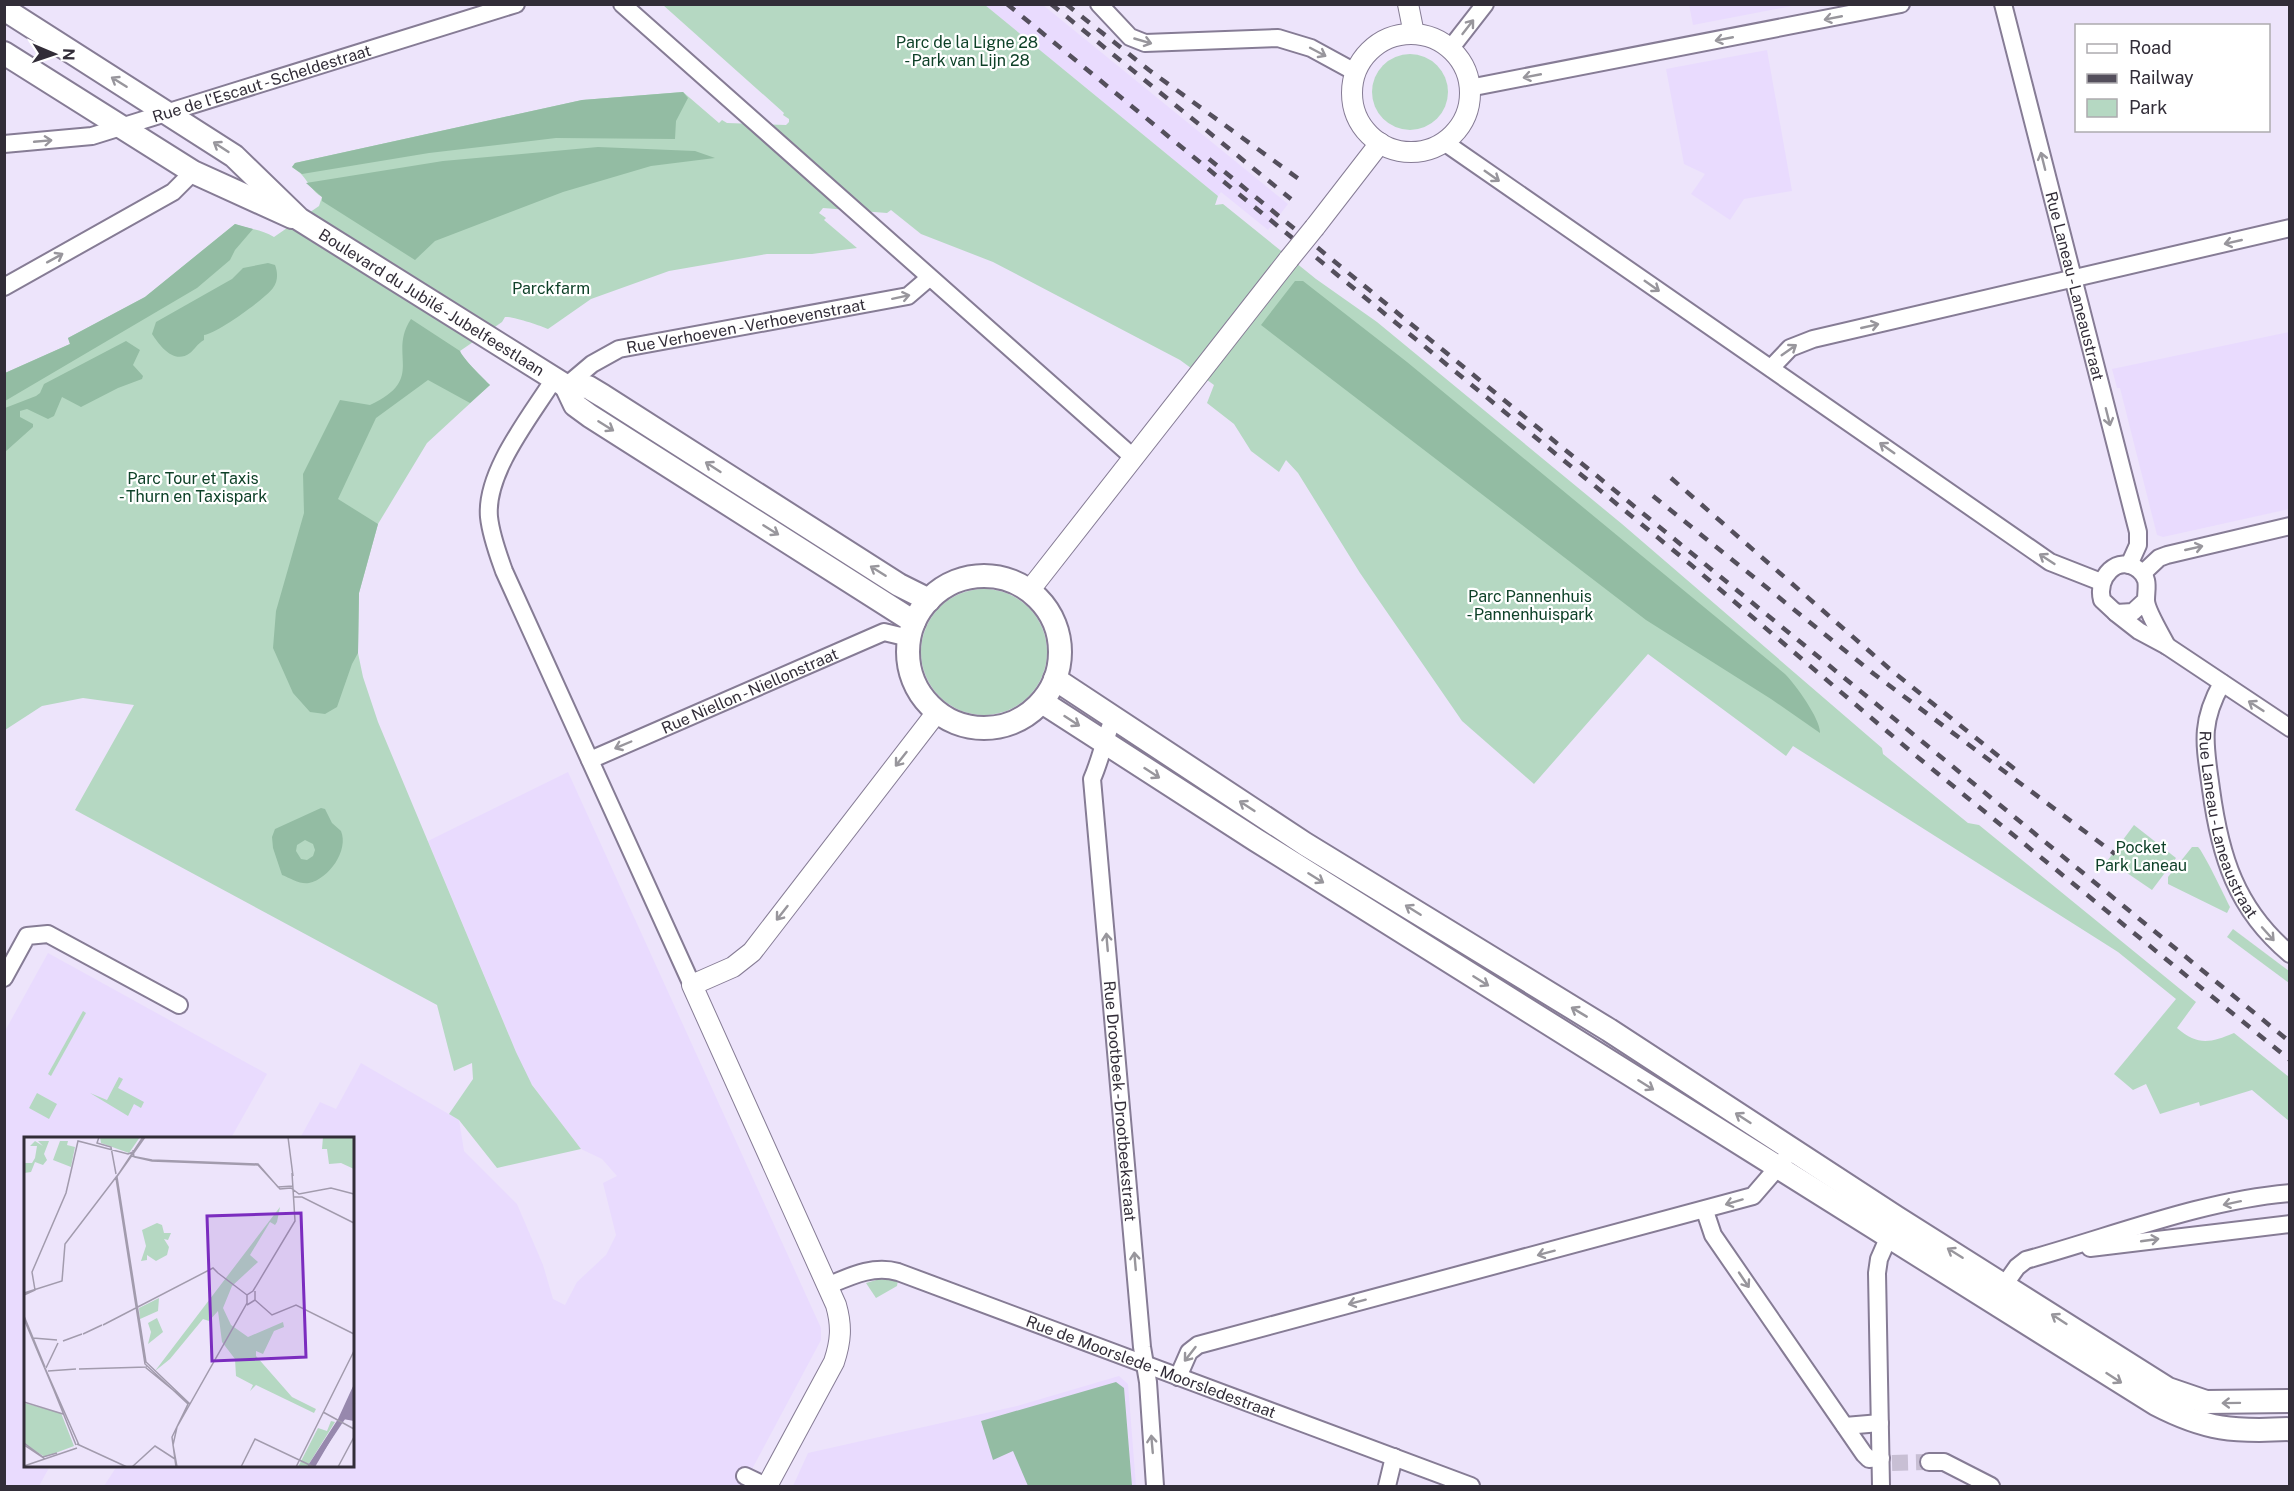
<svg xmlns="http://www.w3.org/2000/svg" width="2294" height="1491" viewBox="0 0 2294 1491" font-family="'Public Sans',sans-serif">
<rect width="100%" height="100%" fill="#ede4fb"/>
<!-- built -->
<g fill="#e9dbfe">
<polygon points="1689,4 1797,4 1797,5 1693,25"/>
<polygon points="985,5 1043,5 1288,204 1268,230 1221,192 1218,196"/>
<polygon points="1767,50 1792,191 1744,199 1730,220 1691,194 1705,174 1684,164 1666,69"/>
<polygon points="2289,332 2289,509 2163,537 2157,535 2120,388 2117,388 2112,369"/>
<polygon points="568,772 821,1328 821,1340 743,1486 104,1486 117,1466 352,1466 352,1138 300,1138 320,1102 336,1109 361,1063 459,1120 464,1151 517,1204 543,1265 553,1299 565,1305 577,1282 606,1255 616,1235 603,1183 617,1176 602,1159 581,1149 527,1078 428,841"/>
<polygon points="48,953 267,1074 231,1138 26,1138 26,1466 50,1466 39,1486 5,1486 5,1031"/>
<polygon points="1119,1376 1128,1384 1136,1486 793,1486 808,1453 1017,1406"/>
</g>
<!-- green -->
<g fill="#b5d8c2">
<path d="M663,5H985L1218,196L1215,205L1223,204L1316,279L1377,322L1622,524L1882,748L1883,754L1968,823L1979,825L2196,1002L2177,1028C2198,1046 2210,1043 2234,1033L2289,1077V1121L2252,1090L2200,1106L2199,1102L2160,1114L2146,1084L2133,1090L2114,1074L2176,999L2118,952L1793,746L1786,756L1648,654L1534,784L1462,721L1360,573L1298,473L1286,460L1279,472L1251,451L1234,424L1207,403L1214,385L1180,360L993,262L921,234L891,210L887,213L823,208L819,213L826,218L824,220L857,248L812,254H767L669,271L591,299L548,329C541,326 512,316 505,317L502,322L460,351C463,359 484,379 490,385L427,443L378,524L359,593L358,653L363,677L378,722L516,1052L532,1085L581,1149L497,1168L459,1120L449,1114L473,1079L472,1063L454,1071L437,1005L75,810L134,705L83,698L42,706L5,730V373L70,344L68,338L145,297L235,224C248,229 261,229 274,237L319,206L322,197C312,191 309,183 302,175C300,172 294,169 292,167L295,163L582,100L683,92L719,123L722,120L727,123L786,125L789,122V119L783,115L784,113Z"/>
<circle cx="1410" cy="92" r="38"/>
<circle cx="984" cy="652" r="63"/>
<polygon points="2134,825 2176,858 2152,890 2108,860"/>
<path d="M2192,847H2198C2203,851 2225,897 2230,907L2227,913L2168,884V877Z"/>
<polygon points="2233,929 2289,971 2289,983 2227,937"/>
<polygon points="83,1011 86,1013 51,1076 48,1074"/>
<polygon points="119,1077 123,1079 118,1088 144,1102 141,1108 134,1104 128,1116 90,1093 107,1100"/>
<polygon points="37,1093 57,1104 49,1119 29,1108"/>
<polygon points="880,1279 898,1280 897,1286 876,1298 866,1283"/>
</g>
<!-- forest -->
<g fill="#93bca3" fill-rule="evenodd">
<polygon points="683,92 688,98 676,121 675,139 556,138 429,153 302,174 292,167 295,163 582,100"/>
<polygon points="598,147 695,151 715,158 651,166 563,192 435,241 415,260 322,201 322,197 306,183 443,161"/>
<polygon points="235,224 253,229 235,250 230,260 197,288 5,401 5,373 70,344 68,338 145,297"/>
<path d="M268,263L275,265C278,273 278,281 273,288C265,299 216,334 204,335V340C197,344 195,349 190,353C174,365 160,346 152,334L156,322L232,279L243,268Z"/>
<path d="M1295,281H1303L1407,362L1785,674C1796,685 1821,720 1820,733L1771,699L1646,620L1261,325Z"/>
<path d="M411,319L460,351C463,359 484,379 490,385L470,403L428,380L376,418L338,499L378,524L359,593L358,653L352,664L337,707L325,714L310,712L293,693L273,648L276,611L304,513L303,474L340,400L370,405C427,379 387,355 411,319Z"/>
<polygon points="126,341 140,350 133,365 143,376 142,379 118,388 81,407 62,397 54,416 48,419 27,409 20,411 20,417 33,424 33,427 5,452 5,408 36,396 40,393 44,384"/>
<path d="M321,808L325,809L332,823L341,831C349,850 329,879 309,883C301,885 290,878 282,875L273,848L272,837L275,829ZM305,840L313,844L315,850L313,856L307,860L301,859L296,851L297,845Z"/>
<polygon points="1116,1382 1124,1388 1132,1486 1028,1486 1013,1451 993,1460 981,1421"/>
</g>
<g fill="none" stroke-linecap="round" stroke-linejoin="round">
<!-- minor-tunnel -->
<polyline stroke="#c8bfd4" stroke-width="16" stroke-dasharray="16 8" stroke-linecap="butt" points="1892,1463 1929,1462"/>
<!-- minor casing -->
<g stroke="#867c95" stroke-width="20">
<g id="minor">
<polyline points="622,4 1134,458"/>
<polyline points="1099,4 1130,37 1145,43 1278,38 1311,48 1355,72"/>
<path id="s1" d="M2003,4L2138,532V545L2129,565"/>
<polyline points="1450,49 1485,4"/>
<polyline points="1469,88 1901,4"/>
<polyline points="1444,142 2050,562 2101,582"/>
<path id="s2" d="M4,144L92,136L516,4"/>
<polyline points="4,287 173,192 193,172"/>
<polyline points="1771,368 1790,348 1813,339 2290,228"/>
<path d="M554,379C531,416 485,472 489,517C491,536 498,554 504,571L692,985"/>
<path id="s3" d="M566,386L592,364L619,349L908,296L929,278"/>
<polyline points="2143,573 2159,558 2167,555 2290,526"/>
<path d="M2146,600L2133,612L2116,613L2102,600C2096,578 2117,553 2139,570C2150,579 2146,588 2146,600C2146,610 2162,636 2167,646"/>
<polyline points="2116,613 2139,631 2167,646 2290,728"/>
<path id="s4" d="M2222,683C2199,724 2205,745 2211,789C2220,856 2236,909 2290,954"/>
<path id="s5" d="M1113,720C1104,739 1101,759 1092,779L1142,1347L1148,1382L1155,1486"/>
<path id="s6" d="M590,760L884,632L909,638"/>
<polyline points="4,978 27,936 48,934 179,1005"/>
<polyline points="1705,1211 1713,1235 1864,1454 1869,1459 1881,1458"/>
<polyline points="2090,1248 2290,1224"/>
<path id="s7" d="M827,1286C851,1276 873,1265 898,1272L1471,1486"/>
<path d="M1998,1294L2017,1267L2026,1260C2110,1237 2203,1200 2290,1193"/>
<polyline points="1178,1377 1189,1352 1198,1345 1753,1196 1784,1160"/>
<polyline points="1845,1426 1880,1423"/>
<polyline points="1929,1462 1944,1462 1991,1486"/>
<polyline points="745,1476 766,1486"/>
<polyline points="1387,1486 1394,1457"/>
<polyline points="1881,1486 1877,1273 1879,1259 1893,1227"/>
</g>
</g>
<!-- tertiary casing -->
<g stroke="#867c95" stroke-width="22">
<g id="tertiary">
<polyline points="1408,4 1414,34"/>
<circle cx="1411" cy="93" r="59"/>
<polyline points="1315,227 1380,143"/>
<polyline points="1029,591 1289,259"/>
<path d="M767,1486L834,1362C841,1341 842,1326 836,1305L692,985L733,967L752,952L937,712"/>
</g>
</g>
<!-- secondary casing -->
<g stroke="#867c95" stroke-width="26">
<g id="secondary">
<path id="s8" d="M4,9L234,156L299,219L566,386L588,387L603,396L899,585L929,600"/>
<polyline points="4,53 193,172 292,217"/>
<polyline points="566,386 575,405 590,416 914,622"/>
<circle cx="984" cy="652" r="76"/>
<polyline points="1055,679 1305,844 1609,1030 1897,1218 2168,1389 2206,1402 2290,1401"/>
<path d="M1042,702L1256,840L2156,1404C2206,1430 2234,1432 2290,1429"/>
</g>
</g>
<!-- minor -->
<use href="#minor" stroke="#fff" stroke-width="16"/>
<!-- tertiary -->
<use href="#tertiary" stroke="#fff" stroke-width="20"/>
<!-- secondary -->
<use href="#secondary" stroke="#fff" stroke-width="22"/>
<!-- rail -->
<g stroke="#544f5c" stroke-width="4.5" stroke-dasharray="10 10" stroke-linecap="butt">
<polyline points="1007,4 1690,564 1915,755 2290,1060"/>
<polyline points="1051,4 1291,199"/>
<polyline points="1066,4 1149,70 1303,182"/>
<polyline points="1209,159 2290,1042"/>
<polyline points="1671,478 1892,671 2021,774"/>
<polyline points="1653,496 1874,674 2115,854"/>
</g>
<!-- tertiary-bridge casing -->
<g stroke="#867c95" stroke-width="22" stroke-linecap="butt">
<polyline id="tertiary-bridge" points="1289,259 1315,227"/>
</g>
<!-- tertiary-bridge -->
<use href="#tertiary-bridge" stroke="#fff" stroke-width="20"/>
</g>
<!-- one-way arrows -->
<defs><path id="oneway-shaft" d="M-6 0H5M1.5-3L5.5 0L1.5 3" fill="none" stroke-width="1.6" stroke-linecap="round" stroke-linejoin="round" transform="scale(1.5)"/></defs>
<g stroke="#98969c">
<use href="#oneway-shaft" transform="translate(1833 18) rotate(169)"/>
<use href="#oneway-shaft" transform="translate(1468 27) rotate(-52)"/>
<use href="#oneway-shaft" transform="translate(1724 39) rotate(169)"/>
<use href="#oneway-shaft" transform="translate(1143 41) rotate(16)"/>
<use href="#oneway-shaft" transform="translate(1318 52) rotate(28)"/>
<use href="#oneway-shaft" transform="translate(1532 76) rotate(169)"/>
<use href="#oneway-shaft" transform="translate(119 82) rotate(-148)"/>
<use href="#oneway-shaft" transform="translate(43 141) rotate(-5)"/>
<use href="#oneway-shaft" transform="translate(221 147) rotate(-147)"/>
<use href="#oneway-shaft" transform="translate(2043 161) rotate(-104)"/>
<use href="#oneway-shaft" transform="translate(1492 176) rotate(35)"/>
<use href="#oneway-shaft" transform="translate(2233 242) rotate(167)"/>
<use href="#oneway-shaft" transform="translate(55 258) rotate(-29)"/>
<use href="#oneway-shaft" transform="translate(1652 286) rotate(35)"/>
<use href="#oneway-shaft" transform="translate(901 297) rotate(-12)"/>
<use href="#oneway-shaft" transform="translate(1870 326) rotate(-13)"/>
<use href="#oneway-shaft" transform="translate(1789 350) rotate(-35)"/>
<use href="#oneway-shaft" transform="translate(2108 417) rotate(76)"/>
<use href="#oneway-shaft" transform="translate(606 426) rotate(32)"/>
<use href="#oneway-shaft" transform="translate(1887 448) rotate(-145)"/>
<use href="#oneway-shaft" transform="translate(713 467) rotate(-147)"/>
<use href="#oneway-shaft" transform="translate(771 530) rotate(32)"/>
<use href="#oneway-shaft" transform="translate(2194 548) rotate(-13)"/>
<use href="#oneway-shaft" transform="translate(2047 559) rotate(-147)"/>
<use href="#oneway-shaft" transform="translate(878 571) rotate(-148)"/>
<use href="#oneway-shaft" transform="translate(2256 706) rotate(-147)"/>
<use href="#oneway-shaft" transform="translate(1072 721) rotate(33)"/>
<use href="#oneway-shaft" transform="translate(623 745) rotate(157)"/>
<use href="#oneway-shaft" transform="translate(901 759) rotate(128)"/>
<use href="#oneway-shaft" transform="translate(1152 773) rotate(33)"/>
<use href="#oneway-shaft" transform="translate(1247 806) rotate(-147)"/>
<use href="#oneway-shaft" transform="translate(1316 878) rotate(32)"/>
<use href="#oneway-shaft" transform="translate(1413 910) rotate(-148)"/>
<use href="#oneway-shaft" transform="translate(782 913) rotate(128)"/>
<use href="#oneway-shaft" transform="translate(2268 934) rotate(48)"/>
<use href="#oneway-shaft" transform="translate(1107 942) rotate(-95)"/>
<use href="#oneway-shaft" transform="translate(1481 981) rotate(32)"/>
<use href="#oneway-shaft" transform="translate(1579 1012) rotate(-149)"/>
<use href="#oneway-shaft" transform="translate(1646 1085) rotate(32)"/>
<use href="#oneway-shaft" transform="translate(1743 1118) rotate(-147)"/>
<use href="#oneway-shaft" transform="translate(1734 1202) rotate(163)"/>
<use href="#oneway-shaft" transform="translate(2232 1203) rotate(168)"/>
<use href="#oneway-shaft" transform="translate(2150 1240) rotate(-8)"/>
<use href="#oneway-shaft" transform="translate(1546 1253) rotate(165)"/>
<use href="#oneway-shaft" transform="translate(1955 1253) rotate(-148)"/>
<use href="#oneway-shaft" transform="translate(1135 1261) rotate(-95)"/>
<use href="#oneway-shaft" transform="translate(1744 1280) rotate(56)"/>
<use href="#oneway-shaft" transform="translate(1357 1302) rotate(165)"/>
<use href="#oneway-shaft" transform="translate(2059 1319) rotate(-147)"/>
<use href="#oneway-shaft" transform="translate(1190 1354) rotate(128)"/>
<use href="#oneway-shaft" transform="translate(2114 1378) rotate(33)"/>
<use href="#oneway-shaft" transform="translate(2231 1403) rotate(179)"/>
<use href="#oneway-shaft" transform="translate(1152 1444) rotate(-95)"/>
</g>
<g text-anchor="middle" stroke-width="4.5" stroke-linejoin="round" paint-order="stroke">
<!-- park labels -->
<g font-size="16" fill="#0e4128" stroke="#fff">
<text x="967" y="48">Parc de la Ligne 28<tspan x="967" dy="18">- Park van Lijn 28</tspan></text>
<text x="551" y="294">Parckfarm</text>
<text x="193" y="484">Parc Tour et Taxis<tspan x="193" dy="18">- Thurn en Taxispark</tspan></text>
<text x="1530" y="602">Parc Pannenhuis<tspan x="1530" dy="18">- Pannenhuispark</tspan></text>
<text x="2141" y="853">Pocket<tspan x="2141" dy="18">Park Laneau</tspan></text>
</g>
<!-- street labels -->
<g font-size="16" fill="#322d38" stroke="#fff">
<text dy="6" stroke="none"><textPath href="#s2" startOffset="266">Rue de l'Escaut - Scheldestraat</textPath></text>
<text dy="6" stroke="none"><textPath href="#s1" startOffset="291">Rue Laneau - Laneaustraat</textPath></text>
<text dy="6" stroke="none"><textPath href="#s8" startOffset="520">Boulevard du Jubilé - Jubelfeestlaan</textPath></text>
<text dy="6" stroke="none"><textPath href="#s3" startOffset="194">Rue Verhoeven - Verhoevenstraat</textPath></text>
<text dy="6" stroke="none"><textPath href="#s6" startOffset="174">Rue Niellon - Niellonstraat</textPath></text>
<text dy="6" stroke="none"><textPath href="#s4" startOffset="148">Rue Laneau - Laneaustraat</textPath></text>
<text dy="6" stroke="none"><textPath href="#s5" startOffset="386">Rue Drootbeek - Drootbeekstraat</textPath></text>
<text dy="6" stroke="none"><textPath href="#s7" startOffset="344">Rue de Moorslede - Moorsledestraat</textPath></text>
</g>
</g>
<!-- overview -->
<g transform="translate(24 1137)">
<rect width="330" height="330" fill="#ede4fb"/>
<path d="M76,0H116L105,16L77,6ZM299,0H330V32L317,26L305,27L303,12H298ZM11,4L19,9L14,4H25L20,17L23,23L19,28L11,25L7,35L0,36V26H8L11,21L13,9H6ZM36,4H44L43,8L51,10L47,30L29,23ZM256,70L253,85L251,88L246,85L226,118L234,125L208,149L199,171L207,188L224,200L259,185L260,190L250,194L239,217L232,214V219L268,260L292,272L290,276L232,248L226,254L229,248L212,239L211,222L198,205L194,174L185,184L179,182L146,222L131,234ZM133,86L138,88L140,96H147L144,103L140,102L145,110L143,118L132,124L123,118V123L117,124L122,109L118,93ZM135,161L134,174L116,182L115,171ZM133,181L139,195L124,207L127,195L124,186ZM0,266L37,276L50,309L21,320L0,307ZM307,284L311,285L283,330H274L294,291L303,294Z" fill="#b5d8c2"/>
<path d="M330,247V284L319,282L291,330H283L314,282Z" fill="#9788ad"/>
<path fill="none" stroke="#9788ad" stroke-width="3" d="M288,329L330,266"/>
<path fill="none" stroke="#a29bad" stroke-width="1.5" d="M75,0L73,6L87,10L92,37M119,0L92,41L121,227L164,267L148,300L152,330M264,0L269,39M109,13L110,20L128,24L234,28L256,52L267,51L275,57L307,51L330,57M107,19L128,23L234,27L254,50L269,49M94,38L121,0M93,40L122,225L166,267L121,230M269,60H278L330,86M194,136L223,158M0,156L38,144L41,107L96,35M0,158L11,153L8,135L42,56L54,4L104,17L109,15M231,163L248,178L272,168L330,197M223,168L231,163V154M0,179L21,230M0,182L37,270M79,188L189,131L194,136M59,197L78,188M9,201L33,203M39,204L58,197M22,231L34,206M55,232L123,230M24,234L52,232M0,265L39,277M299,275L330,292M0,306L19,320L33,316M53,307L103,330M0,308L21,322M52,308L21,231L55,308M0,329L53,311M108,330L131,309L151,322M153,330L149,308L153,290L223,166V158L229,154L271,84L268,36M217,330L231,302L290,330M272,330L330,214M314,330L330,300"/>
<path fill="#7b2cbf" fill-opacity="0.15" stroke="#7b2cbf" stroke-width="3" d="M277,76L282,220L188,224L183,79Z"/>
<rect width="330" height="330" fill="none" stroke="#322d38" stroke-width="3"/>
</g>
<!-- border -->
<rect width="2294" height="1491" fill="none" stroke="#322d38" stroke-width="12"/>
<!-- legend -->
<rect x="2075" y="24" width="195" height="108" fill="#ffffff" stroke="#adabaf" stroke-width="1.5"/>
<rect x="2087" y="44" width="30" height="9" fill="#ffffff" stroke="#adabaf" stroke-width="1.5"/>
<text x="2129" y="54" font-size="18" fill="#322d38">Road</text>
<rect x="2087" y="74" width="30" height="9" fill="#544f5c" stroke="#adabaf" stroke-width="1.5"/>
<text x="2129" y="84" font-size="18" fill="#322d38">Railway</text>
<rect x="2087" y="99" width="30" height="18" fill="#b5d8c2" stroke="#adabaf" stroke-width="1.5"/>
<text x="2129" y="114" font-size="18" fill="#322d38">Park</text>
<!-- north arrow -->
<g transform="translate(54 54) rotate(92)" stroke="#ffffff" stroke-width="4.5" paint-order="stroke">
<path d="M0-4.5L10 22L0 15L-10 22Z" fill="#322d38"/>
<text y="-9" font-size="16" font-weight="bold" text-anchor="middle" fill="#322d38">N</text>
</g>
</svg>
